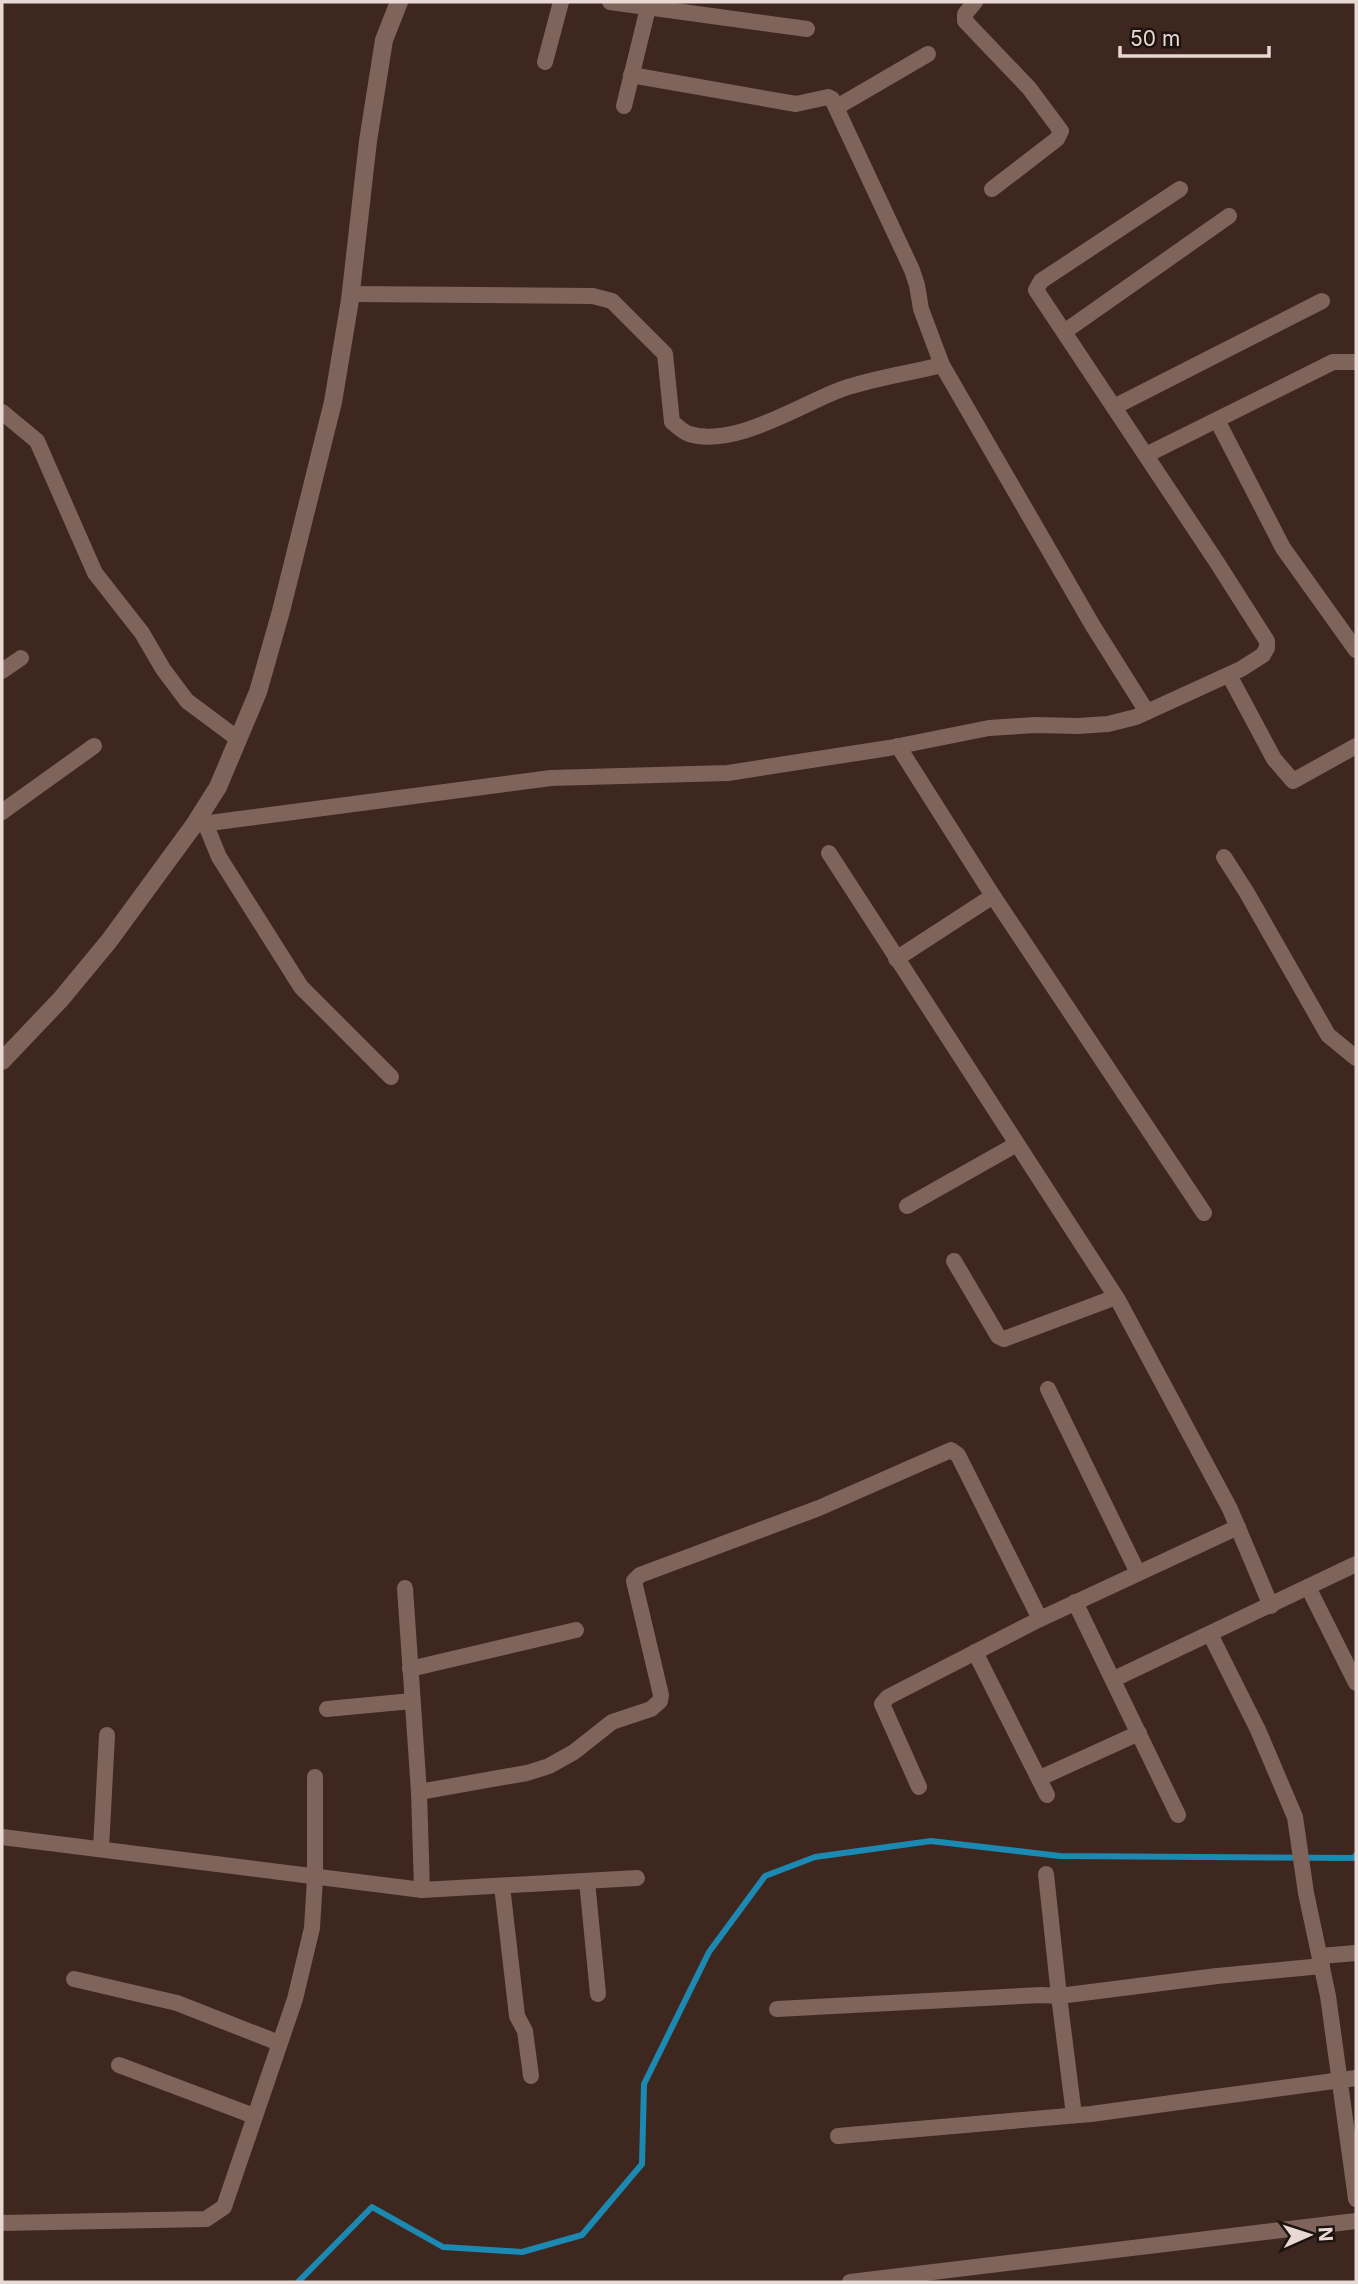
<svg xmlns="http://www.w3.org/2000/svg" width="1358" height="2284" viewBox="0 0 1358 2284" font-family="Inter,sans-serif">
<rect width="100%" height="100%" fill="#3e271f"/>
<g fill="none" stroke-linecap="round" stroke-linejoin="round">
<!-- stream -->
<polyline stroke="#1b89b2" stroke-width="6" points="298,2282 372,2207 443,2247 522,2252 582,2235 642,2164 644,2084 709,1952 765,1876 815,1857 931,1841 1060,1856 1354,1858 1356,1855"/>
<!-- street -->
<g stroke="#7e645a" stroke-width="16">
<polyline points="610,2 807,29"/>
<polyline points="975,2 965,14 965,21 1029,88 1061,131 1057,139 992,189"/>
<polyline points="545,62 561,2"/>
<polyline points="631,75 796,104 828,97 832,99 912,270 917,285 921,309 942,365 1093,626 1147,712"/>
<polyline points="624,106 648,8"/>
<polyline points="837,107 928,54"/>
<path d="M351,294L593,296L612,301L665,354L672,422C677,426 683,432 689,434C735,448 799,405 842,389C874,378 910,373 942,365"/>
<polyline points="1064,332 1229,216"/>
<polyline points="1114,407 1322,301"/>
<polyline points="2,412 37,441 95,573 142,633 163,669 187,701 238,739"/>
<polyline points="1217,420 1283,548 1356,650"/>
<polyline points="1146,455 1333,362 1356,362"/>
<polyline points="2,671 21,658"/>
<polyline points="1229,675 1274,759 1293,781 1356,746"/>
<polyline points="898,746 993,896 1204,1213"/>
<polyline points="2,812 94,746"/>
<polyline points="205,823 219,857 301,987 391,1077"/>
<polyline points="194,825 551,778 728,773 889,748 989,728 1035,725 1078,726 1108,724 1136,717 1241,669 1263,655 1267,648 1267,641 1216,561 1036,290 1041,281 1180,189"/>
<polyline points="829,853 1118,1300 1230,1509 1271,1606"/>
<polyline points="1224,857 1247,893 1328,1035 1356,1058"/>
<polyline points="896,959 993,896"/>
<polyline points="907,1206 1017,1144"/>
<polyline points="954,1261 998,1336 1004,1339 1116,1297"/>
<polyline points="1048,1389 1138,1573"/>
<polyline points="1308,1587 1356,1683"/>
<polyline points="405,1588 419,1792 422,1890"/>
<polyline points="1075,1602 1178,1815"/>
<polyline points="1210,1634 1258,1730 1295,1817 1306,1893 1328,1996 1356,2199"/>
<polyline points="975,1652 1047,1795"/>
<polyline points="410,1669 576,1630"/>
<polyline points="1114,1679 1356,1564"/>
<polyline points="327,1709 412,1701"/>
<polyline points="1040,1778 1139,1733"/>
<polyline points="919,1787 882,1704 888,1697 1040,1619 1238,1527"/>
<polyline points="419,1792 527,1773 549,1766 574,1752 612,1722 651,1709 660,1701 661,1695 634,1581 640,1575 819,1508 951,1450 958,1455 1040,1619"/>
<polyline points="2,1837 422,1890 637,1878"/>
<polyline points="101,1849 107,1735"/>
<polyline points="1046,1874 1059,1996 1074,2115"/>
<polyline points="587,1881 598,1994"/>
<polyline points="502,1886 517,2016 525,2031 531,2076"/>
<polyline points="1320,1956 1356,1953"/>
<polyline points="74,1979 177,2003 279,2043"/>
<polyline points="777,2009 1041,1995 1059,1996 1217,1976 1322,1966"/>
<polyline points="119,2065 254,2116"/>
<polyline points="838,2136 1091,2114 1356,2078"/>
<polyline points="2,2223 206,2219 224,2207 295,1999 312,1928 315,1878 315,1777"/>
<polyline points="850,2282 1356,2221"/>
</g>
<!-- secondary -->
<polyline stroke="#7e645a" stroke-width="18" points="2,1061 61,999 109,941 194,825 218,787 258,692 281,611 333,402 350,300 368,141 384,40 399,2"/>
</g>
<!-- border -->
<rect width="1358" height="2284" fill="none" stroke="#e9d9d4" stroke-width="7"/>
<!-- north arrow -->
<g transform="translate(1309 2235) rotate(87)" stroke="#1d130f" stroke-width="5" paint-order="stroke">
<path d="M0-5L12 26L0 18L-12 26Z" fill="#e9d9d4"/>
<text y="-10" font-size="19" font-weight="bold" text-anchor="middle" fill="#e9d9d4">N</text>
</g>
<!-- scale -->
<path d="M1120 46v10h149v-10" fill="none" stroke="#e9d9d4" stroke-width="3.5"/>
<text x="1130" y="46" font-size="21" fill="#e9d9d4" stroke="#1d130f" stroke-width="5" paint-order="stroke">50 m</text>
</svg>
